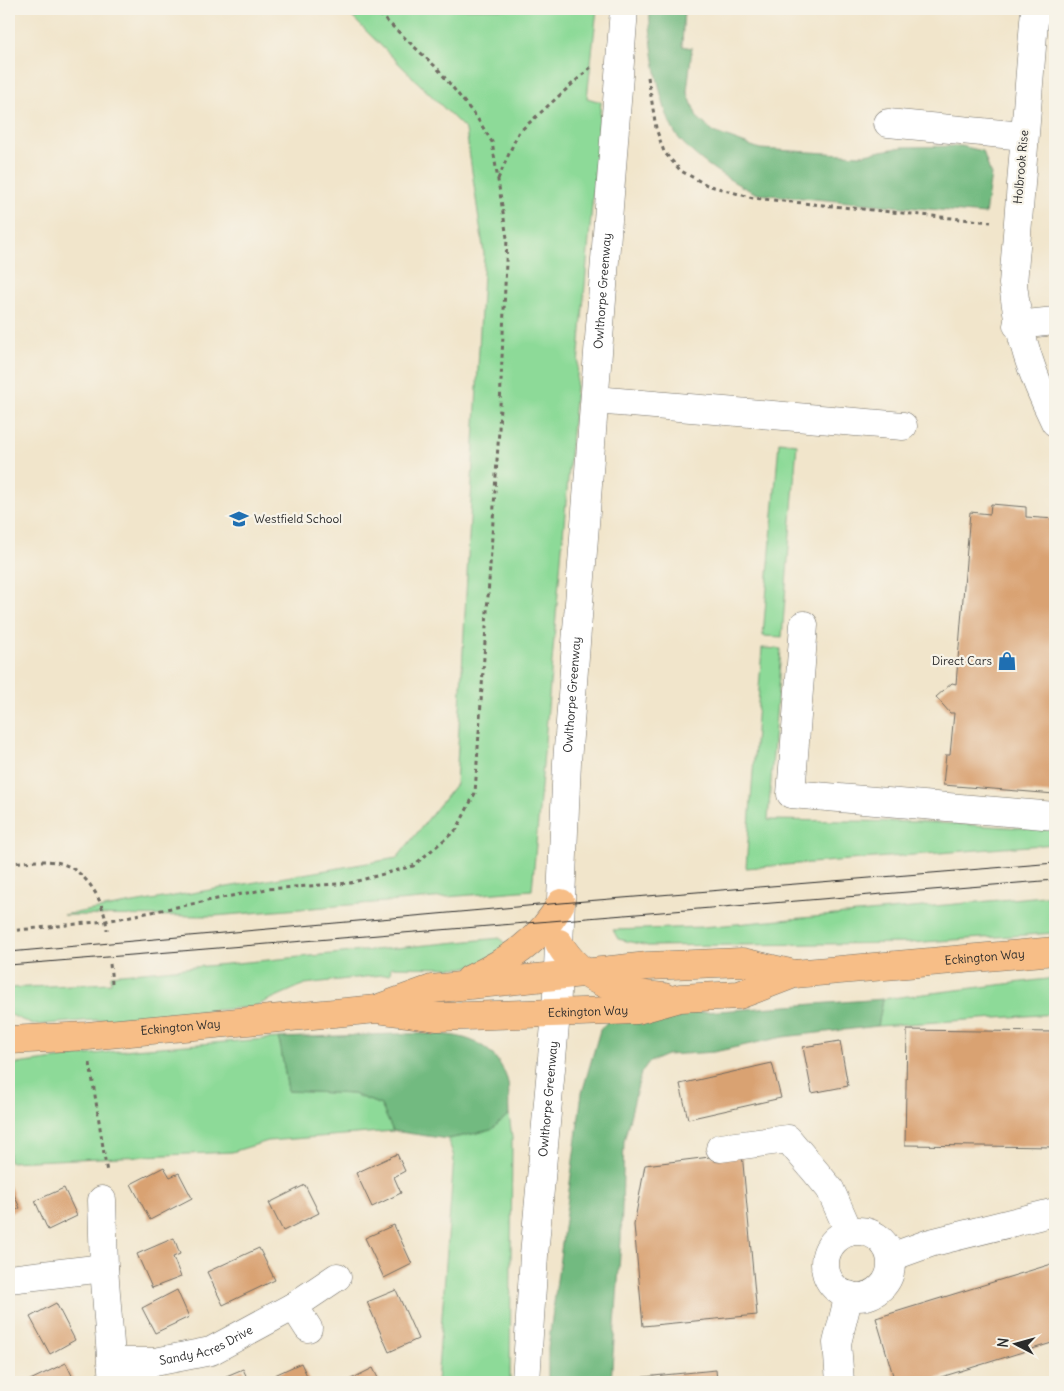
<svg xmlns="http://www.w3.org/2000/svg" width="1064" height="1391" viewBox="0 0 1064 1391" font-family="Delius,sans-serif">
<rect width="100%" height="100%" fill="#f7f3e8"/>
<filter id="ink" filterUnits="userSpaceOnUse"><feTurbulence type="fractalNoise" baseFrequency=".02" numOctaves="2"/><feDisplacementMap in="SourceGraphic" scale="10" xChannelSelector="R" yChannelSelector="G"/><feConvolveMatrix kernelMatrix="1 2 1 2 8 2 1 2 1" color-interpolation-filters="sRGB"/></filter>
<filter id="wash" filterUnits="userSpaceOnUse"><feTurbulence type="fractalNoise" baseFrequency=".0096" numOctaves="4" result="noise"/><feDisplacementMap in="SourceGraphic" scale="20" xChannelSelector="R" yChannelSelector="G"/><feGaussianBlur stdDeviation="1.12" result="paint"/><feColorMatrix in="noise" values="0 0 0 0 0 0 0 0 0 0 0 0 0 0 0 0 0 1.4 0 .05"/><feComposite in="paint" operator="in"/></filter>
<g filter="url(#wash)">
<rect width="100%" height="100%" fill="#f1e5cb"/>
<!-- green -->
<g fill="#8dda98" stroke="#5c8262">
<polygon points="344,9 597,9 587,98 601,102 532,890 214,916 63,915 397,858 456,784 484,254 466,130"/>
<polygon points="779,442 797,444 782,637 763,636"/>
<polygon points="762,648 781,649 768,820 922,822 1055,830 1055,844 746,868"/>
<polygon points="1055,895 1055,933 909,943 648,946 618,939 613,930 703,927"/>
<polygon points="500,938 508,948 492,961 462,968 391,967 390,974 305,984 253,1007 33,1025 9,1014 9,988 111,983 111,975"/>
<polygon points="1055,978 1055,1014 878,1026 883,999"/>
<polygon points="279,1038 288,1091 353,1094 381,1105 393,1131 268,1141 232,1152 9,1162 9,1065 134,1049"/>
<polygon points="509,1114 512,1138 510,1382 437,1382 454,1157 448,1139 491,1130"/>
</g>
<!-- forest -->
<g fill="#72ba80" stroke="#4e7256">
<path d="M650,9H684L682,46L692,48L687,91L697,117L713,132L760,149L860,155L903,147L961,146L983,151L991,175L985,214L758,194C733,184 690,156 675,133C660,108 648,37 650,9Z"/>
<polygon points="883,999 878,1026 783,1037 714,1052 667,1055 648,1063 641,1073 624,1141 621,1240 611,1382 548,1382 548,1348 582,1093 600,1030 607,1022 623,1018"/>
<path d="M397,1034C440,1034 489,1028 507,1079C510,1089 508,1104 509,1114L491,1130L448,1139L393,1131L381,1105L353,1094L288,1091L279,1038Z"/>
</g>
<g id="blocks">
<!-- building -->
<g fill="#d9a272">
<polygon points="991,504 1026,507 1026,517 1055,519 1055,794 943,785 946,755 950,755 954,713 950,713 936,697 952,683 956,684 970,512 990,514"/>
<polygon points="907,1030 1055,1032 1055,1147 905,1145"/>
<polygon points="840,1041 848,1086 812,1093 803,1047"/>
<polygon points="772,1063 781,1098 688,1119 680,1084"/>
<polygon points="742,1153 757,1315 643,1326 634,1225 645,1165"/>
<polygon points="397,1154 405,1171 394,1177 401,1193 372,1207 356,1173"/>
<polygon points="164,1167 170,1177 179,1173 192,1198 150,1220 131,1184"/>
<polygon points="9,1184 20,1208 9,1214"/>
<polygon points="305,1185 319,1213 283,1231 269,1203"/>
<polygon points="64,1188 77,1216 48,1230 35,1201"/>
<polygon points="394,1225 412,1264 384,1278 365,1238"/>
<polygon points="174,1238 180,1254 173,1257 181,1277 152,1288 137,1254"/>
<polygon points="259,1248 275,1280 223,1305 207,1272"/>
<polygon points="1055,1263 1055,1342 925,1382 895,1382 876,1318"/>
<polygon points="177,1290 189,1317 155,1333 142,1308"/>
<polygon points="396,1290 418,1339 389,1352 367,1302"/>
<polygon points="56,1303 75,1340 50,1354 30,1317"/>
<polygon points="66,1363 75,1382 26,1382"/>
<polygon points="301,1363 310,1382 265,1382 264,1380"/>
<polygon points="373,1368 380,1382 345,1382"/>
<polygon points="243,1369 249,1382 212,1382"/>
<polygon points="716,1370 717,1382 643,1382 643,1377"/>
</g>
</g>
</g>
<g filter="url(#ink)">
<use href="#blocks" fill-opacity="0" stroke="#706c63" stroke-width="1"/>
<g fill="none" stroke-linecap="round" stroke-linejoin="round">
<!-- minor casing -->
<g stroke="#706c63" stroke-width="29">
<g id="minor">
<path d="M1035,9L1013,284C1019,338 1031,373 1055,422"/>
<polyline points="888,123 1024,136"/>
<polyline points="1017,325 1055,321"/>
<polyline points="595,400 903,426"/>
<polyline points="804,625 791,794 1055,816"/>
<polyline points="720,1148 788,1139 830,1189 849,1232"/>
<polyline points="102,1200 104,1268 113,1382"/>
<circle cx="858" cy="1264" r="33"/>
<polyline points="891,1257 930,1243 1055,1212"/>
<polyline points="9,1279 104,1268"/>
<polyline points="294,1306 308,1328"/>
<path id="s1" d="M111,1362H155L211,1351L294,1306L337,1277"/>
<path id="s2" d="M526,1382L534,1255L556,1014L567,762L624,9"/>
<polyline points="840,1382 837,1343 849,1295"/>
</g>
</g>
<!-- major casing -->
<g stroke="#706c63" stroke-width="29">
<g id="major">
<path d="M559,943C581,982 622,994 664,997"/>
<path d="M470,979C507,961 541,941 561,903"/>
<polyline points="382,1007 432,989 648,966 742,962 794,974"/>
<path id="s3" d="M9,1040L87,1036L377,1009L438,1017L637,1010L680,998L739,995L794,974L1055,951"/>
</g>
</g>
<!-- path -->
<g stroke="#706c63" stroke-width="3" stroke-dasharray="4 4" stroke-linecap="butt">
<polyline points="648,77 656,128 664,152 681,171 707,185 753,198 991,222"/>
<polyline points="498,179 518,133 591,67"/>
<path d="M9,863C25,862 45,859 60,863C88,871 105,903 107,930"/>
<polyline points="9,931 106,921 267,889 350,883 413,866 457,829 475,793 499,430 507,238 492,142 477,118 438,69 374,9"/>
<polyline points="110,964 112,983"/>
<polyline points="90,1063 107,1173"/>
</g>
<!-- minor -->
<use href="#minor" stroke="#fff" stroke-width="28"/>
<!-- major -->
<use href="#major" stroke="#f7be87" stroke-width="28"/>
<!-- tram -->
<g stroke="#2b2b2b" stroke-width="1">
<polyline points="9,952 561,903 1055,863"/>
<polyline points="9,965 1055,880"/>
</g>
</g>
</g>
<!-- icons -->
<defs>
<g id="school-bare" transform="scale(1.5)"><path d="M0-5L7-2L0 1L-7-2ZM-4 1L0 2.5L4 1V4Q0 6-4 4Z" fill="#1f6fb2" stroke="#f7f3e8" stroke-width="2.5" paint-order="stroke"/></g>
<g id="shop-bare" transform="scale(1.5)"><path d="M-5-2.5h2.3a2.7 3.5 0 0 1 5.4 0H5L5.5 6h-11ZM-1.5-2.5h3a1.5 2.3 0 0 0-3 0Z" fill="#1f6fb2" stroke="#f7f3e8" stroke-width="2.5" paint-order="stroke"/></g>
</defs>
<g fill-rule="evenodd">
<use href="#school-bare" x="239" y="519"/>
<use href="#shop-bare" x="1007" y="661"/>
</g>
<g text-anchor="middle" stroke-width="4.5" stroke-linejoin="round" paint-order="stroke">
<!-- street labels -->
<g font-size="12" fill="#2b2b2b" stroke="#f7f3e8">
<text transform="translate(1021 167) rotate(-85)" y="4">Holbrook Rise</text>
<text dy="4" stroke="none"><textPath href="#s2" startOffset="1094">Owlthorpe Greenway</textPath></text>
<text dy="4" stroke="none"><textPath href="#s2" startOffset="689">Owlthorpe Greenway</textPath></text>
<text dy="4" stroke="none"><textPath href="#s3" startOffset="984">Eckington Way</textPath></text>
<text dy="4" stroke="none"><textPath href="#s3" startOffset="581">Eckington Way</textPath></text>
<text dy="4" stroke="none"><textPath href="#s3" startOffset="172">Eckington Way</textPath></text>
<text dy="4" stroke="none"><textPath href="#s2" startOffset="284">Owlthorpe Greenway</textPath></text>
<text dy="4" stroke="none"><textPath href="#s1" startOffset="98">Sandy Acres Drive</textPath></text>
</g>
<!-- poi labels -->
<g font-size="12" fill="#2b2b2b" stroke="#f7f3e8" text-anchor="start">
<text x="254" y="523">Westfield School</text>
<text x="992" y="665" text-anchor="end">Direct Cars</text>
</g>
</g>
<!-- margin -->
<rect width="1064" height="1391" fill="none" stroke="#f7f3e8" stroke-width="30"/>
<!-- north arrow -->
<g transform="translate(1016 1344) rotate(276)" stroke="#f7f3e8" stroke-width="4" paint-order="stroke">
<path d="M0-4L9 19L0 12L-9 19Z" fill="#2b2b2b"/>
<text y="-8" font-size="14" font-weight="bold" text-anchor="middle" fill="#2b2b2b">N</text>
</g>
</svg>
